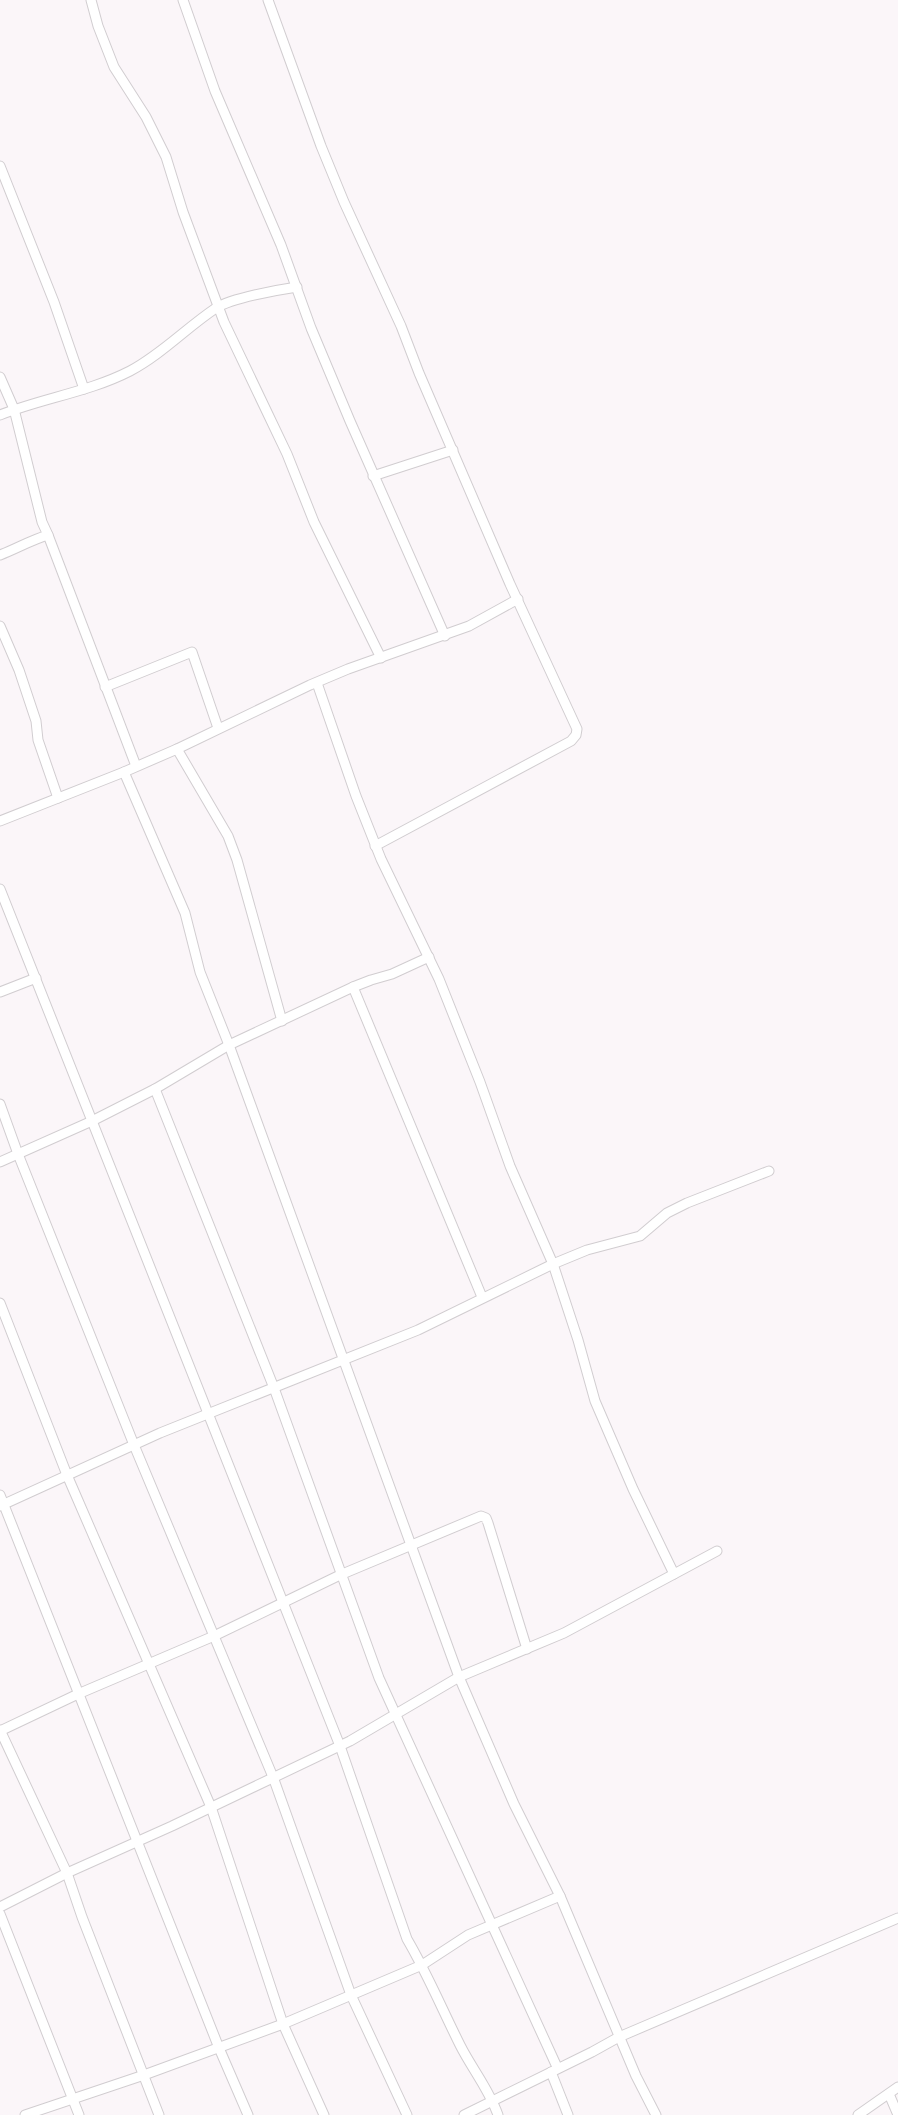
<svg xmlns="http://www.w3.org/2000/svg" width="898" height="2115" viewBox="0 0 898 2115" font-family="Overpass,sans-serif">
<rect width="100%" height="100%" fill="#fbf6f9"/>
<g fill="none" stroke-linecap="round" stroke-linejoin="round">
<!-- street casing -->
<g stroke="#d1cdd0" stroke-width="11">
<g id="street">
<polyline points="91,0 98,26 114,67 146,117 166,157 183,212 224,322 287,454 314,522 381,658"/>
<polyline points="183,0 215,91 281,245 311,328 350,421 445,636"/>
<polyline points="268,0 321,146 344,202 401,326 419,373 510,584 577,729 576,735 571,741 375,846"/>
<polyline points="0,166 54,302 84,389"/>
<path d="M0,377L14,409L42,522L48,535C31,540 16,549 0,555"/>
<path d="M0,415C43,398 89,392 130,371C162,354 186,328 216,308C232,298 277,290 297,287"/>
<polyline points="373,476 453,450"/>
<polyline points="48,535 136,766"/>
<polyline points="518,599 469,626 348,669 310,685 177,749 124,772 185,913 200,972 229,1045 459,1677 514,1804 560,1896 636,2076 656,2115"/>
<polyline points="0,626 19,670 36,721 38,740 58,798"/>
<polyline points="317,683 356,796 381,859 439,979 480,1082 510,1166 553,1264 578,1340 595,1401 633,1489 674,1574"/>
<polyline points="105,687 192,652 218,728"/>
<polyline points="177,749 228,836 237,860 282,1021"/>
<polyline points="0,821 124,772"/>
<path d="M0,889L340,1746L407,1939C427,1973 442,2009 460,2045C472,2069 489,2089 498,2115"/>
<polyline points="353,987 482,1297"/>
<polyline points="0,992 36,978"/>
<polyline points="155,1089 274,1388 379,1678 557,2067"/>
<polyline points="0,1104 18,1154 134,1445 273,1777 351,1995 407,2115"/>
<polyline points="0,1162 92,1121 155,1089 229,1045 353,987 371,980 392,974 429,957"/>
<polyline points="0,1303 67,1475 211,1807 283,2024 324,2115"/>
<polyline points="0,1495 219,2048 248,2115"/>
<polyline points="0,1506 160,1433 418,1330 553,1264 587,1250 640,1236 667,1213 687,1203 769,1171"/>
<polyline points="0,1730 67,1873 82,1917 159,2115"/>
<polyline points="0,1731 78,1694 214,1636 340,1575 481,1516 486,1518 488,1523 527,1649"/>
<polyline points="0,1907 67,1873 172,1826 350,1741 459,1677 564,1633 717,1551"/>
<polyline points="0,1914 79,2115"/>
<polyline points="551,2072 568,2115"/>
<polyline points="889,2094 898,2115"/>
<polyline points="25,2115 144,2075 283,2024 422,1965 468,1935 560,1896"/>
<polyline points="464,2115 592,2052 619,2037 898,1918"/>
<polyline points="858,2115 898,2087"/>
</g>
</g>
<!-- street -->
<use href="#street" stroke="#fff" stroke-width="9"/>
</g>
</svg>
